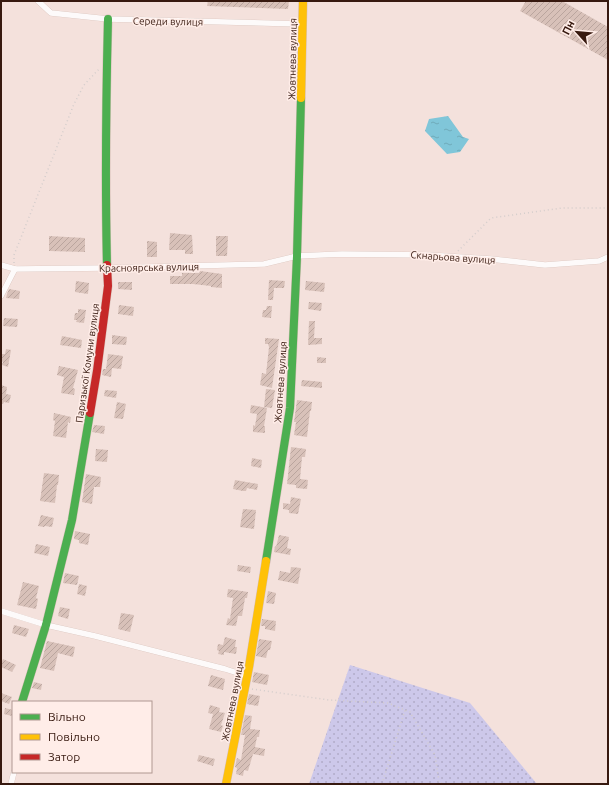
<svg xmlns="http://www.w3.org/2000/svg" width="609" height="785" viewBox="0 0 609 785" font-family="Ubuntu,sans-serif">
<defs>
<pattern id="garden-dots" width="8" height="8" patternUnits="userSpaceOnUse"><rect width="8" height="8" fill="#cdc8ea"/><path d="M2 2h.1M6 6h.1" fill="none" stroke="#b1abc8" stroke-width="1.8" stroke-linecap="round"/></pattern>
<pattern id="water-ripples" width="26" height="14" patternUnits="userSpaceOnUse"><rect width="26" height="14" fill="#80c6d9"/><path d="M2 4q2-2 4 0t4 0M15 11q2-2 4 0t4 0" fill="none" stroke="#6faab9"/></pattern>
<pattern id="building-hatch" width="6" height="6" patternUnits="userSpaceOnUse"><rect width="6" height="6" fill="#d8c1b9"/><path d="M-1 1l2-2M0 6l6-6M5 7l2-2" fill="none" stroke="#baa59e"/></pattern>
</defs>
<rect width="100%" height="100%" fill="#f4e1dc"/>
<!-- garden -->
<polygon fill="url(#garden-dots)" points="350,665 470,703 537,784 309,784"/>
<!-- water -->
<polygon fill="url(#water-ripples)" points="448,116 463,137 469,139 460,152 447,154 425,131 429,119"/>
<!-- building -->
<g fill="url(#building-hatch)">
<polygon points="208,1 289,1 288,9 207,6"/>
<polygon points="526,1 562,1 608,27 608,60 520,11"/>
<polygon points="170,233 192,235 193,254 185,254 185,250 169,250"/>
<polygon points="49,236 85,238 85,252 49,251"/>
<polygon points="216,236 228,236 227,256 216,256"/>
<polygon points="147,241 157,242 157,257 147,257"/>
<polygon points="200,271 222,274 222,288 211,287 211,286 193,284 170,284 170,276 182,276 182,273 199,273"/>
<polygon points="269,280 285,281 284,288 274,288 273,300 268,300"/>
<polygon points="76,281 89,283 88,294 75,292"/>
<polygon points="306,281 325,283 324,292 305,290"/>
<polygon points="118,282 132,282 132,290 118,289"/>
<polygon points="9,289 20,291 19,299 6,298 7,294"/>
<polygon points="309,302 322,303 321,311 308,309"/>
<polygon points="119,305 134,307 133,316 118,314"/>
<polygon points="267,306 272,306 271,318 262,317 263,310 266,310"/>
<polygon points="78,309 86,310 84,323 76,322 77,320 74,320 75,313 78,313"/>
<polygon points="4,318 18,319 17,327 3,326"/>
<polygon points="309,321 315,321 314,338 322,338 322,344 308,345"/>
<polygon points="112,335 127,337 126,345 112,344"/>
<polygon points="62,336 82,340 81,348 60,345"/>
<polygon points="265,338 279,339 272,388 260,385 262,373 266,374 269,347 268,344 265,344"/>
<polygon points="6,349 11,350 8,367 2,365 3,362 1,361 1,354 5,354"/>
<polygon points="108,354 123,356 121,369 112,368 111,377 102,375 103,369 106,369"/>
<polygon points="317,357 326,358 326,363 317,363"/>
<polygon points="59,366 78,370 73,388 75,389 74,395 61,393 64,377 57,375"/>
<polygon points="302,380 322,382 322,388 301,386"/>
<polygon points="1,385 7,387 6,394 11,395 9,403 4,402 3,404 1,404"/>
<polygon points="266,389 275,390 272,408 264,407"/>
<polygon points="105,390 117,391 116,398 104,396"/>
<polygon points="297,400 312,402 311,411 310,411 307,437 294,435 296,422 294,422"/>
<polygon points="117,402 126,404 123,419 114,418"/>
<polygon points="251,405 267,408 264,426 265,426 265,433 253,432 253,425 255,426 257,414 250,413"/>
<polygon points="54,413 71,417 70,423 68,422 66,438 53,436 55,421 53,420"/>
<polygon points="94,425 105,426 104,434 92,432"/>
<polygon points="291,447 306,449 305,457 302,457 300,479 308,480 307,489 296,488 296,485 287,484"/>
<polygon points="96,449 108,450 107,462 95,461"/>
<polygon points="252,458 262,460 261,468 251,466"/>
<polygon points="44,473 59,475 58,485 57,485 55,503 40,501"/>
<polygon points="86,474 101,477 100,487 94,487 92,504 82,502"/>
<polygon points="235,480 258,484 257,490 247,488 246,491 243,491 233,489"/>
<polygon points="291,497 301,499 298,514 289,513 289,510 283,509 283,503 290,504"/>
<polygon points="243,509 256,510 254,529 240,527"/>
<polygon points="41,515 54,518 52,527 45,526 44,527 38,526"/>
<polygon points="75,531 90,534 88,545 79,543 79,540 74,539"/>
<polygon points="279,535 289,537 287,548 291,549 290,555 274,552 275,546 276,547"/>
<polygon points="36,544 50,547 48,556 34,553"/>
<polygon points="238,565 251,567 250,573 237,571"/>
<polygon points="291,567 301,568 298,584 278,580 280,571 290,573"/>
<polygon points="65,573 79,576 77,585 63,583"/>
<polygon points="23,582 39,586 36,598 38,599 36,609 17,605"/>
<polygon points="79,584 87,586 85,596 77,594"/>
<polygon points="228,589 248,592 247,598 245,598 242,616 238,616 236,626 226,625 228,618 230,619 233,598 227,597"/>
<polygon points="268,591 276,593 274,604 266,603"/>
<polygon points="60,607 70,609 68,619 58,616"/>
<polygon points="121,613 134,615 130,632 118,629"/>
<polygon points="262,619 276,621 275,631 265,629 265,626 261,626"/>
<polygon points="14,625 29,629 26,637 12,633"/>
<polygon points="225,637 236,640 235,647 237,647 236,654 224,652 224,655 218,654 219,651 217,650 218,644 223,645"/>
<polygon points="259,639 272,641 270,650 268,650 266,658 256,656"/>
<polygon points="47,641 75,647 73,657 58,653 54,671 40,668"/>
<polygon points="3,659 16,665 12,672 1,667 1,663"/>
<polygon points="254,672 269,675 267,685 252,682"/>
<polygon points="211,675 225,679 223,690 208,686"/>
<polygon points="34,682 42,684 41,690 32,688"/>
<polygon points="1,693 12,697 9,704 1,701"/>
<polygon points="249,694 260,696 258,706 247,704"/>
<polygon points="210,705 220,708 219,712 225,713 221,725 223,726 221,732 209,729 213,714 208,713"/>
<polygon points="5,708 13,710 12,716 4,714"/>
<polygon points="245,715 252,716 250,729 260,730 259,737 257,737 255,747 265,749 264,756 253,754 248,771 244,770 243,776 236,774 237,768 235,767 237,758 241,760 245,735 241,735"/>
<polygon points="199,755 215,759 213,766 197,761"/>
</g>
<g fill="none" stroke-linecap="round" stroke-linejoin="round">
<!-- street casing -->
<g stroke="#d6bfb7" stroke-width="6">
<g id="street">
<polyline points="38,1 51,13 108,19 302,24"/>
<polyline points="1,265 15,269 108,268 264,264 297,256 342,254 427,255 491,259 545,265 599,261 608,257"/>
<polyline points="1,296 15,269"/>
<polyline points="1,611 46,625 95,636 225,669 247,676"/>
<polyline points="11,784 14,772"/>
</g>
</g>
<!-- fast casing -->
<g stroke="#d6bfb7" stroke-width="9">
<g id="fast">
<path d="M107,265C105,183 106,101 108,19"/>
<polyline points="266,561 290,408 297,256 301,98"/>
<polyline points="22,702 46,625 72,520 90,413"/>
</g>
</g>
<!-- slow casing -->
<g stroke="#d6bfb7" stroke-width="9">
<g id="slow">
<polyline points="301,98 303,1"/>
<polyline points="226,784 249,667 266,561"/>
</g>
</g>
<!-- jam casing -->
<g stroke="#d6bfb7" stroke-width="9">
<polyline id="jam" points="90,413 97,371 108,286 107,265"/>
</g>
<!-- path -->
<g stroke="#d4cdcc" stroke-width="1.5" stroke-dasharray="1 3" stroke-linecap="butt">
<polyline points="458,251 491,218 562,208 608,208"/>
<polyline points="14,263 14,255 74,104 84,85 99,69"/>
<polyline points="252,689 329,700 388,703 410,712 435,755 439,782 443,784"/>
<polyline points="382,784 405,710"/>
</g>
<!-- street -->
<use href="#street" stroke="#fdfafa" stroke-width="5.5"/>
<!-- fast -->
<use href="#fast" stroke="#4caf50" stroke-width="8"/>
<!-- slow -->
<use href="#slow" stroke="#ffc107" stroke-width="8"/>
<!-- jam -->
<use href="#jam" stroke="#c62828" stroke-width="8"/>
</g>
<g text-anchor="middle" stroke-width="3" stroke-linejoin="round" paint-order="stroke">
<!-- street labels -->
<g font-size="10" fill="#37190f" stroke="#ffede8">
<text transform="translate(168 21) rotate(1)" y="4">Середи вулиця</text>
<text transform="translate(292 59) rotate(-89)" y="4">Жовтнева вулиця</text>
<text transform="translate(453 257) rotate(4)" y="4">Скнарьова вулиця</text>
<text transform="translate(149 267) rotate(-1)" y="4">Красноярська вулиця</text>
<text transform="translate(87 363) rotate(-82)" y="4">Паризької Комуни вулиця</text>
<text transform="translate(280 382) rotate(-86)" y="4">Жовтнева вулиця</text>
<text transform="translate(232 701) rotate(-79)" y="4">Жовтнева вулиця</text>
</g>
</g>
<!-- border -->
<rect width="609" height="785" fill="none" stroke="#37190f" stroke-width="4"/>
<!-- legend -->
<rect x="12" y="701" width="140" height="72" fill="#ffede8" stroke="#af9891"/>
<rect x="20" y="714" width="20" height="6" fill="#4caf50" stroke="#af9891"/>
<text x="48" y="721" font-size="12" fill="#37190f">Вільно</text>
<rect x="20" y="734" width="20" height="6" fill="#ffc107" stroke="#af9891"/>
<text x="48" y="741" font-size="12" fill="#37190f">Повільно</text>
<rect x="20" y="754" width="20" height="6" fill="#c62828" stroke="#af9891"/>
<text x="48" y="761" font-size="12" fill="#37190f">Затор</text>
<!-- north arrow -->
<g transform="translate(577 32) rotate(297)" stroke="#ffede8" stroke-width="3" paint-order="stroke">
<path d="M0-3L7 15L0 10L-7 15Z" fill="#37190f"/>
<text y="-6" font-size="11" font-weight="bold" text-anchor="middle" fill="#37190f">Пн</text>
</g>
</svg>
